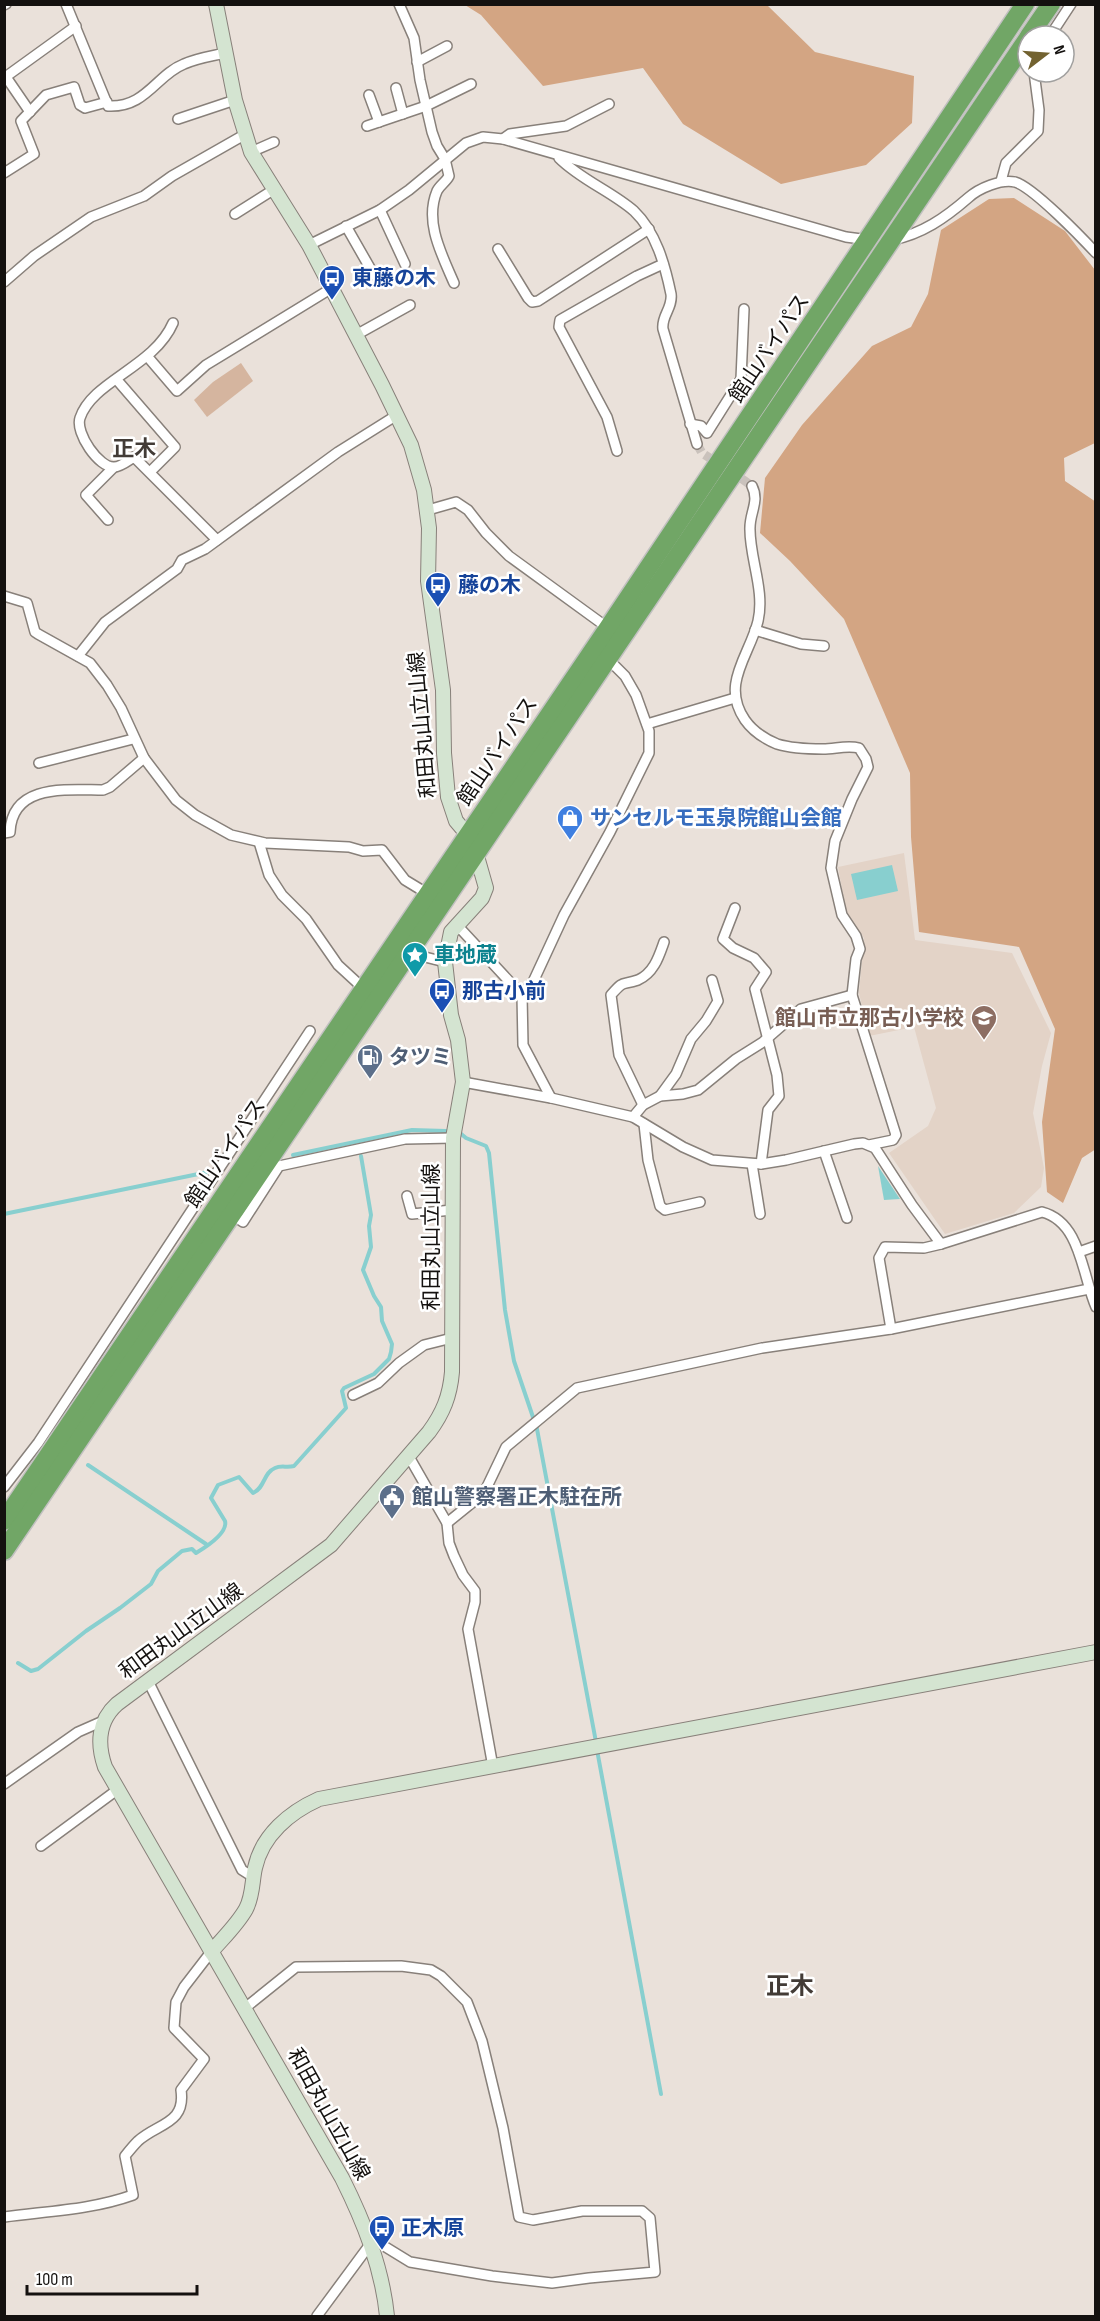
<svg xmlns="http://www.w3.org/2000/svg" width="1100" height="2321" viewBox="0 0 1100 2321" font-family="'Sofia Sans Condensed','Noto Sans JP',sans-serif">
<rect width="100%" height="100%" fill="#eae1da"/>
<!-- built -->
<polygon fill="#e3d3c7" points="904,853 915,940 1012,953 1051,1033 1042,1066 1033,1113 1044,1168 1041,1187 1014,1213 945,1234 889,1153 928,1126 936,1108 914,1027 869,1036 859,993 864,938 846,911 838,867"/>
<!-- green -->
<polygon fill="#d5b59f" points="241,363 253,381 207,417 194,400 213,382"/>
<!-- forest -->
<g fill="#d3a583">
<polygon points="465,5 767,5 815,52 914,76 912,123 866,165 781,184 683,124 643,68 543,86 481,15"/>
<polygon points="1014,198 1065,231 1095,270 1095,443 1064,458 1065,481 1096,502 1096,1149 1082,1158 1063,1203 1047,1192 1042,1122 1055,1029 1019,947 919,932 911,837 910,773 844,619 790,561 760,533 765,478 802,425 872,346 911,327 928,294 941,230 989,199"/>
</g>
<!-- water -->
<g fill="#88cfcf">
<polygon points="892,865 898,891 857,900 851,874"/>
<polygon points="878,1166 900,1199 884,1200"/>
</g>
<g fill="none" stroke-linecap="round" stroke-linejoin="round">
<!-- stream -->
<g stroke="#88cfcf" stroke-width="4">
<polyline points="460,1133 466,1138 486,1146 489,1153 505,1310 514,1361 537,1429 596,1742"/>
<polyline points="293,1155 412,1130 446,1131"/>
<polyline points="4,1214 213,1171"/>
<polyline points="88,1465 206,1544"/>
<path d="M18,1663L31,1671L38,1669L86,1631L120,1608L151,1584L158,1571L182,1551L192,1549L196,1553C206,1547 228,1533 225,1521L211,1498L218,1485L239,1477L253,1493C265,1488 263,1473 275,1468C281,1465 287,1468 294,1466L346,1408L342,1391L344,1388L374,1374L389,1359L391,1352L392,1344L382,1321L381,1307L374,1296L363,1270L371,1247L369,1226L371,1215L361,1156"/>
<polyline points="597,1750 661,2094"/>
</g>
<!-- street-tunnel -->
<g stroke="#cac2bc" stroke-width="9" stroke-dasharray="9 4.5" stroke-linecap="butt">
<polyline points="697,444 702,453 719,464"/>
<polyline points="731,471 752,486"/>
</g>
<!-- street casing -->
<g stroke="#88807a" stroke-width="12">
<g id="street">
<path d="M66,4L108,106C146,108 156,75 184,64C197,58 212,56 225,53"/>
<path d="M399,4L414,38L420,80L432,132L437,146L445,159L449,176C446,182 440,185 437,191C424,222 442,255 454,283"/>
<polyline points="4,5 6,4"/>
<polyline points="1050,36 1071,4"/>
<polyline points="417,62 447,46"/>
<polyline points="6,77 30,112"/>
<polyline points="4,78 76,26"/>
<polyline points="396,88 403,114"/>
<polyline points="369,95 379,122"/>
<polyline points="178,119 235,100"/>
<polyline points="367,126 426,106 471,84"/>
<polyline points="503,139 510,134 566,126 609,104"/>
<polyline points="251,152 274,142"/>
<path d="M559,158C581,180 611,191 634,211C656,232 665,265 671,294C673,308 661,316 663,329L697,444"/>
<polyline points="4,173 34,154 21,121 46,95 74,87 80,105 85,108 107,102"/>
<polyline points="1001,181 1006,163 1038,131 1039,110 1034,72"/>
<polyline points="380,210 405,264"/>
<polyline points="235,214 273,190"/>
<polyline points="346,226 374,275"/>
<path d="M892,240C922,234 945,218 968,198C979,188 1001,179 1015,182C1033,187 1082,238 1096,253"/>
<polyline points="309,245 380,210 409,190 466,143 483,137 503,139 846,237 869,240"/>
<polyline points="498,249 528,298 532,302 538,301 649,229"/>
<polyline points="4,282 34,256 91,217 144,196 172,176 244,135"/>
<path d="M173,323C154,367 92,381 80,418C75,433 99,468 114,467C121,467 129,460 134,457L217,540"/>
<polyline points="356,335 410,305"/>
<polyline points="147,356 177,391 206,365 332,288"/>
<polyline points="117,380 175,447 150,472"/>
<polyline points="690,424 701,426 707,433 741,379 744,309"/>
<polyline points="617,451 607,417 559,327 560,320 637,276 663,264"/>
<path d="M752,486C760,502 749,513 750,530C750,559 765,591 758,621C750,655 720,684 745,720C752,730 765,739 777,744C790,748 809,749 823,749C835,749 847,745 859,748L866,759L868,767L852,799L835,841L831,868L842,915L856,936L860,949L856,959L852,995L896,1135L893,1140L869,1145"/>
<polyline points="428,510 456,502 468,510 486,533 509,556 608,628"/>
<polyline points="108,520 86,495 113,468"/>
<polyline points="4,596 27,603 35,632 38,634 90,663 107,685 121,708 144,758 176,800 195,815 231,835 265,843 349,847 363,851 382,850 405,880 428,894"/>
<polyline points="755,630 801,644 824,646"/>
<polyline points="78,656 105,622 177,569 182,560 205,549 338,452 397,415"/>
<polyline points="647,724 735,698"/>
<polyline points="39,763 133,739"/>
<path d="M4,833L10,832C12,783 68,790 103,790L110,787L144,758"/>
<polyline points="259,842 269,875 282,895 306,919 338,965 363,988"/>
<polyline points="735,908 723,939 733,948 754,958 766,972 755,989 777,1075 779,1096 768,1110 761,1164"/>
<polyline points="456,924 522,995"/>
<polyline points="409,956 425,957 445,962"/>
<path d="M463,1082L551,1098L633,1117L683,1147L712,1160L761,1164L786,1160L854,1144L863,1143L875,1148L912,1205L941,1244L1042,1212C1081,1222 1082,1275 1096,1307"/>
<polyline points="660,1096 676,1074 691,1039 706,1021 718,1001 712,980"/>
<polyline points="551,1098 523,1045 522,995 533,982 564,915 610,832 649,753 649,731 636,695 625,676 609,660"/>
<path d="M643,1105L619,1055L611,995C625,979 621,986 638,980C654,973 659,956 664,942"/>
<polyline points="633,1117 643,1105 660,1096 683,1094 698,1090 736,1059 763,1042 801,1009 852,995"/>
<polyline points="644,1124 648,1160 660,1206 665,1210 700,1202"/>
<polyline points="824,1151 847,1218"/>
<polyline points="752,1164 760,1214"/>
<polyline points="407,1196 412,1214 452,1210"/>
<polyline points="231,1214 243,1222 279,1166 405,1139 453,1138"/>
<polyline points="1079,1252 1096,1246"/>
<polyline points="891,1329 879,1258 885,1247 924,1248 941,1244"/>
<polyline points="353,1395 378,1383 399,1363 424,1345 452,1338"/>
<polyline points="408,1455 447,1523 449,1543 454,1556 463,1575 475,1591 475,1602 468,1629 493,1767"/>
<polyline points="4,1487 38,1443 310,1031"/>
<polyline points="447,1523 484,1493 506,1447 577,1388 762,1348 891,1329 1089,1289"/>
<polyline points="148,1681 242,1870 253,1877"/>
<polyline points="4,1784 78,1732 103,1721"/>
<polyline points="41,1846 117,1790"/>
<polyline points="245,2008 296,1967 401,1966 431,1970 441,1976 467,2002 482,2041 503,2128 519,2217 533,2220 582,2211 642,2211 650,2218 655,2272 589,2278 552,2283 492,2276 410,2262 379,2243 371,2243 317,2316"/>
<path d="M4,2217C48,2211 91,2210 133,2195L125,2156C129,2151 133,2146 138,2141C158,2123 186,2124 181,2090L204,2059L174,2028L176,2002L184,1987L211,1952"/>
</g>
</g>
<!-- secondary casing -->
<g stroke="#88807a" stroke-width="16">
<g id="secondary">
<path d="M216,4L235,100L251,152L309,245L382,385L411,445L424,490L429,528L428,581L443,690L444,753L448,797L456,821L467,834L476,853L486,888L482,898L451,932L445,962L451,1015L458,1040L463,1082L453,1138L452,1372C450,1396 443,1413 429,1432L331,1545L117,1704C98,1721 97,1744 105,1767L342,2178C364,2222 382,2267 387,2316"/>
<path d="M211,1952C223,1938 237,1925 246,1909C253,1896 252,1881 255,1868C262,1835 290,1812 319,1799L1096,1652"/>
</g>
</g>
<!-- highway casing -->
<g stroke="#c2c1c1" stroke-width="21">
<g id="highway">
<polyline points="1029,36 1051,4"/>
<polyline points="4,1521 608,628 1025,4"/>
<polyline points="4,1551 1028,38"/>
</g>
</g>
<!-- street -->
<use href="#street" stroke="#fff" stroke-width="9"/>
<!-- secondary -->
<use href="#secondary" stroke="#d4e4d1" stroke-width="14"/>
<!-- highway -->
<use href="#highway" stroke="#71a666" stroke-width="18"/>
</g>
<!-- icons -->
<defs>
<g id="bus-pin" transform="scale(1.35)"><path d="M0 17L-7.5 6A9.5 9.5 0 1 1 7.5 6Z" fill="#1a4fb4" stroke="#fff"/><path d="M-5-6H5V4H4V6H2V4H-2V6H-4V4H-5ZM-3.5-4V0h7V-4ZM-3.5 1.2v1.5H-2V1.2ZM2 1.2v1.5H3.5V1.2Z" fill="#fff"/></g>
<g id="shop-pin" transform="scale(1.35)"><path d="M0 17L-7.5 6A9.5 9.5 0 1 1 7.5 6Z" fill="#3f7fe0" stroke="#fff"/><path d="M-5-2.5h2.3a2.7 3.5 0 0 1 5.4 0H5L5.5 6h-11ZM-1.5-2.5h3a1.5 2.3 0 0 0-3 0Z" fill="#fff"/></g>
<g id="sight-pin" transform="scale(1.35)"><path d="M0 17L-7.5 6A9.5 9.5 0 1 1 7.5 6Z" fill="#0f9aa8" stroke="#fff"/><path d="M0-6L1.8-2.2L6-1.7L2.9 1.2L3.7 5.4L0 3.3L-3.7 5.4L-2.9 1.2L-6-1.7L-1.8-2.2Z" fill="#fff"/></g>
<g id="school-pin" transform="scale(1.35)"><path d="M0 17L-7.5 6A9.5 9.5 0 1 1 7.5 6Z" fill="#8d6e63" stroke="#fff"/><path d="M0-5L7-2L0 1L-7-2ZM-4 1L0 2.5L4 1V4Q0 6-4 4Z" fill="#fff"/></g>
<g id="fuel-pin" transform="scale(1.35)"><path d="M0 17L-7.5 6A9.5 9.5 0 1 1 7.5 6Z" fill="#5c6f8a" stroke="#fff"/><path d="M-5.5-6h7V0h2V4h1.3V-2.5L3-4.5l.8-.8L6-3V5H2.5V1h-1V6h-7ZM-4.2-4.7v3.2H.2V-4.7Z" fill="#fff"/></g>
<g id="civic-pin" transform="scale(1.35)"><path d="M0 17L-7.5 6A9.5 9.5 0 1 1 7.5 6Z" fill="#5c6f8a" stroke="#fff"/><path d="M-.6-6.5H3V-4.5H.6V-3L4-1V1h2V6H-6V1h2V-1L-.6-3ZM-1.2 2.5V6h2.4V2.5Z" fill="#fff"/></g>
</defs>
<g fill-rule="evenodd">
<use href="#bus-pin" x="332" y="278"/>
<use href="#bus-pin" x="438" y="585"/>
<use href="#shop-pin" x="570" y="818"/>
<use href="#sight-pin" x="415" y="955"/>
<use href="#bus-pin" x="442" y="991"/>
<use href="#school-pin" x="984" y="1018"/>
<use href="#fuel-pin" x="370" y="1057"/>
<use href="#civic-pin" x="392" y="1497"/>
<use href="#bus-pin" x="382" y="2228"/>
</g>
<g text-anchor="middle" stroke-width="5" stroke-linejoin="round" paint-order="stroke">
<!-- transit labels -->
<g font-size="21" font-weight="bold" fill="#164399" stroke="#fff" text-anchor="start">
<text x="352" y="285">東藤の木</text>
<text x="458" y="592">藤の木</text>
<text x="462" y="998">那古小前</text>
<text x="401" y="2235">正木原</text>
</g>
<!-- street labels -->
<g font-size="21" fill="#14110f" stroke="#fff">
<text transform="translate(769 348) rotate(-56)" y="7">館山バイパス</text>
<text transform="translate(422 725) rotate(-95)" y="7">和田丸山立山線</text>
<text transform="translate(497 751) rotate(-56)" y="7">館山バイパス</text>
<text transform="translate(225 1153) rotate(-56)" y="7">館山バイパス</text>
<text transform="translate(431 1237) rotate(-90)" y="7">和田丸山立山線</text>
<text transform="translate(181 1631) rotate(-36)" y="7">和田丸山立山線</text>
<text transform="translate(329 2114) rotate(61)" y="7">和田丸山立山線</text>
</g>
<!-- shop labels -->
<g font-size="21" font-weight="bold" fill="#366cbe" stroke="#fff" text-anchor="start">
<text x="590" y="825">サンセルモ玉泉院館山会館</text>
</g>
<!-- culture labels -->
<g font-size="21" font-weight="bold" fill="#0d838f" stroke="#fff" text-anchor="start">
<text x="434" y="962">車地蔵</text>
</g>
<!-- education labels -->
<g font-size="21" font-weight="bold" fill="#785e54" stroke="#fff" text-anchor="end">
<text x="964" y="1025">館山市立那古小学校</text>
</g>
<!-- service labels -->
<g font-size="21" font-weight="bold" fill="#4e5e75" stroke="#fff" text-anchor="start">
<text x="389" y="1064">タツミ</text>
<text x="412" y="1504">館山警察署正木駐在所</text>
</g>
<!-- neighbourhood labels -->
<g font-size="22" font-weight="bold" fill="#423b36" stroke="#fff">
<text x="134" y="456">正木</text>
</g>
<!-- quarter labels -->
<g font-size="24" font-weight="bold" fill="#423b36" stroke="#fff">
<text x="790" y="1994">正木</text>
</g>
</g>
<!-- border -->
<rect width="1100" height="2321" fill="none" stroke="#14110f" stroke-width="12"/>
<!-- north arrow -->
<g transform="translate(1046 54) rotate(73)"><circle r="28" fill="#ffffff" stroke="#a1a09f" stroke-width="1.5"/>
<path d="M0-4.5L10 22L0 15L-10 22Z" fill="#726230"/>
<text y="-9" font-size="16" font-weight="bold" text-anchor="middle" fill="#14110f">N</text>
</g>
<!-- scale -->
<path d="M27 2285v9h170v-9" fill="none" stroke="#14110f" stroke-width="3"/>
<text x="36" y="2285" font-size="18" fill="#14110f" stroke="#ffffff" stroke-width="4.5" paint-order="stroke">100 m</text>
</svg>
